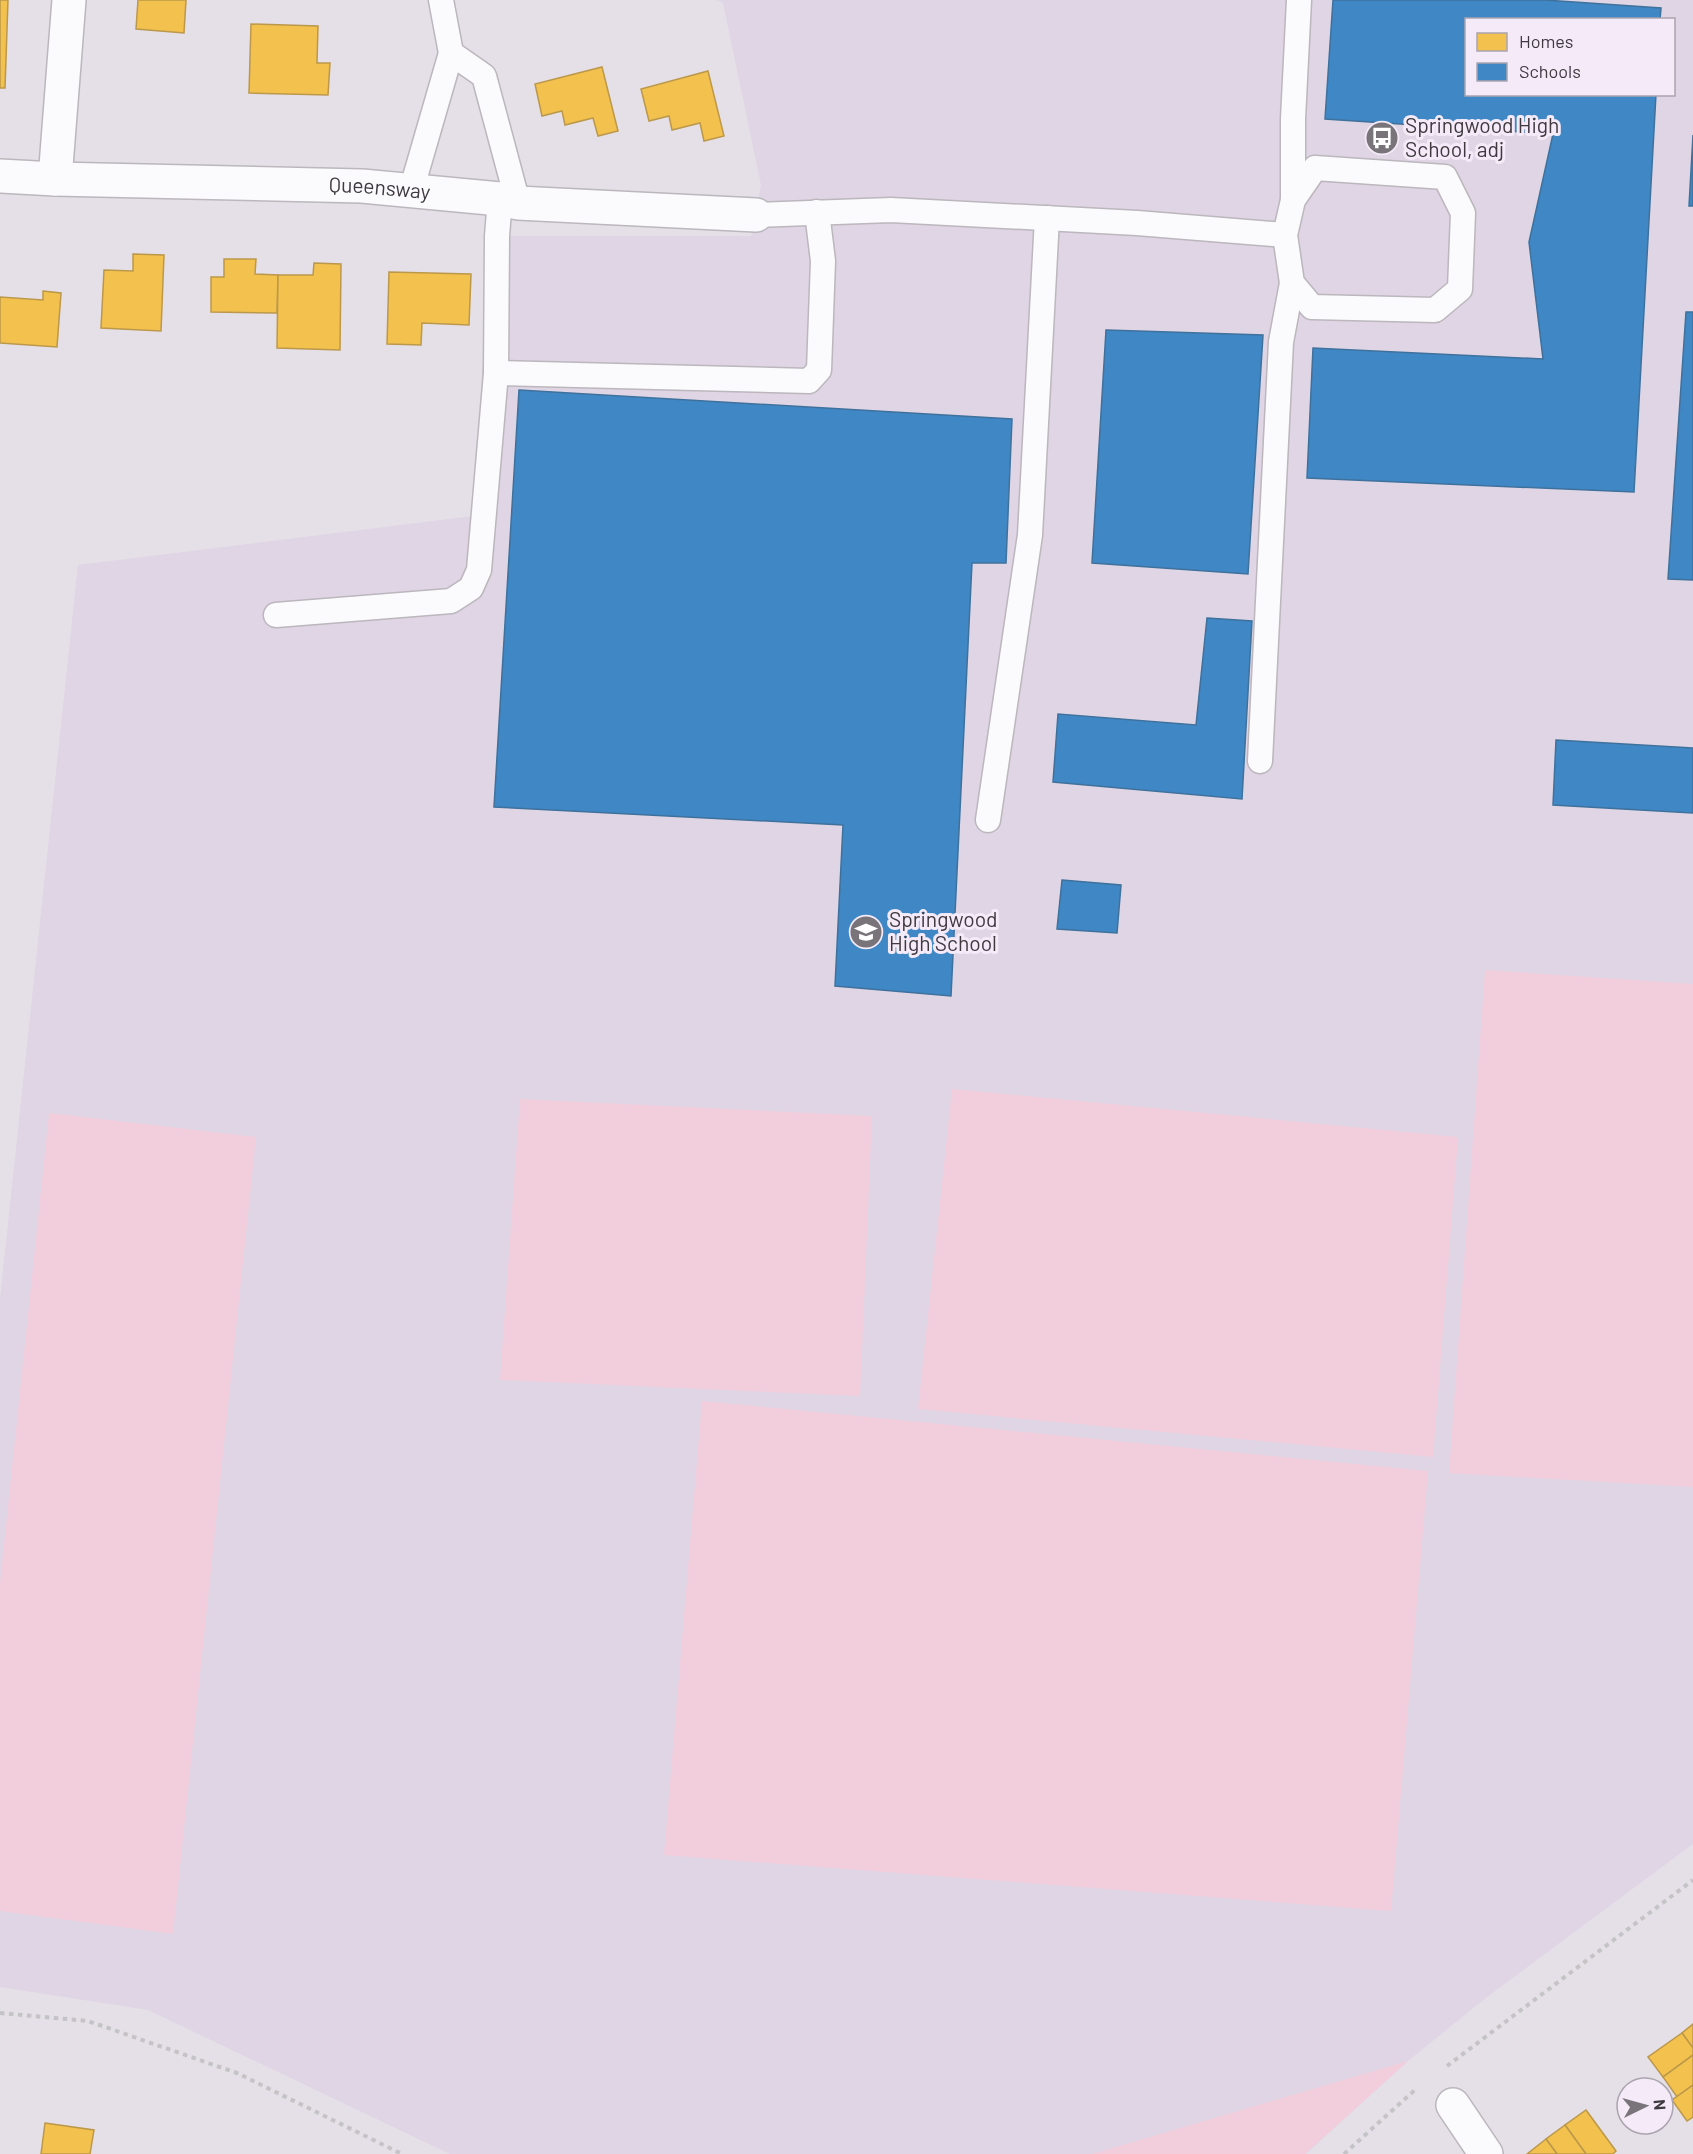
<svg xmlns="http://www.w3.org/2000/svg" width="1693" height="2154" viewBox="0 0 1693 2154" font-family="Barlow,sans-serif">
<rect width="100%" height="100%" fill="#e5e0e8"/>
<!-- built -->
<path fill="#dfd5e4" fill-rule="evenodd" d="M715,0H1693V1844L1487,1997L1408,2061L1306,2154H450L148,2010L0,1987V1299L78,565L473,516L490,246L497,236H751L761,185L723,3ZM1466,20H1674V94H1466Z"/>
<!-- green -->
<g fill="#f2cedc">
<polygon points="1485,970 1693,984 1693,1487 1449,1473"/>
<polygon points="952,1089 1458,1137 1433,1457 918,1409"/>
<polygon points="520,1099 872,1116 860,1396 500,1380"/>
<polygon points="49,1113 256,1137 173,1934 0,1911 0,1583"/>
<polygon points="702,1401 1428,1471 1391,1911 664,1855"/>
<polygon points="1408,2061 1305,2154 1092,2154"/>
</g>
<!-- homes -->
<g fill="#f2c14e" stroke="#bc984a" stroke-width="1.5">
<polygon points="0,0 8,0 5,88 0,88"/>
<polygon points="138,0 186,0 184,33 136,29"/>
<polygon points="251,24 318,26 317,63 330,63 328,95 249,93"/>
<polygon points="602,67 618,131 598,136 593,118 565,125 562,111 542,116 535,84"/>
<polygon points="708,71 724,136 704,141 700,123 672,130 669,116 649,121 641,89"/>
<polygon points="133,254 164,255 161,331 101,328 104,270 133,271"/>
<polygon points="224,259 256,259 255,274 278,275 277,313 211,312 211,277 224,277"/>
<polygon points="314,263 341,264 340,350 277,348 278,275 313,275"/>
<polygon points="389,272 471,274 469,325 422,323 421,345 387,344"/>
<polygon points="43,291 61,293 57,347 0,343 0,297 43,300"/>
<polygon points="1693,2024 1693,2048 1682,2033"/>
<polygon points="1682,2033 1693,2048 1693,2055 1663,2077 1648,2057"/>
<polygon points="1693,2055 1693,2085 1677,2097 1663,2077"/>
<polygon points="1693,2085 1693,2117 1687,2121 1672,2100"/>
<polygon points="1586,2110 1616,2151 1613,2154 1586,2154 1565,2125"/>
<polygon points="45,2123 94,2130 90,2154 41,2154"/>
<polygon points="1565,2125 1586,2154 1557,2154 1546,2139"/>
<polygon points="1546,2139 1557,2154 1527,2154"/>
</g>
<!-- schools -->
<g fill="#3f88c5" stroke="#3f719d" stroke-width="1.5">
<polygon points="1333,0 1545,0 1661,8 1660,20 1466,20 1466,94 1656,94 1634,492 1307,478 1313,348 1543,359 1529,242 1553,134 1325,119"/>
<polygon points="1693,135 1693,206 1689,206"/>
<polygon points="1686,312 1693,312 1693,580 1668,579"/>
<polygon points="1106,330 1263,335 1248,574 1092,563"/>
<polygon points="519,390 1012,419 1006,563 972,563 951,996 835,986 843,825 494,807"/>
<polygon points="1207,618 1252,621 1242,799 1053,782 1058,714 1196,725"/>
<polygon points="1556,740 1693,748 1693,813 1553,805"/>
<polygon points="1062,880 1121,885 1117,933 1057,929"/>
</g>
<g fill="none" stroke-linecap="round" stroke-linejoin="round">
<!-- lane casing -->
<g stroke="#bbb7bd" stroke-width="27">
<g id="lane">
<polyline points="441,0 451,53 484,76 518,203"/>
<polygon points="1315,168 1445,177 1463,213 1460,289 1435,310 1312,307 1292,283 1285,235 1293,200"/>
<polyline points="411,191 451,53"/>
<polyline points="1293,200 1293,119 1299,0"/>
<polyline points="756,215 891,210 1137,223 1285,235"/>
<polyline points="496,373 809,381 819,370 823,261 817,212"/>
<polyline points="276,615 451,601 471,588 479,570 496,373 497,236 500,199"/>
<polyline points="1260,761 1281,342 1292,283"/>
<polyline points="988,820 1030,535 1047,218"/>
</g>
</g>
<!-- street casing -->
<g stroke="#bbb7bd" stroke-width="36">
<g id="street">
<path id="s1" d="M0,176L55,179L362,186L500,199L518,203L756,215"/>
<polyline points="55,179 69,0"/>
<polyline points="1453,2105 1486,2154"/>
</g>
</g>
<!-- path -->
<g stroke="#c4c3c5" stroke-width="4" stroke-dasharray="4.5 4.5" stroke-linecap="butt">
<polyline points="0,2013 88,2021 237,2073 402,2154"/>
<polyline points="1447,2066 1693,1880"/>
<polyline points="1344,2154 1417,2088"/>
</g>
<!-- lane -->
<use href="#lane" stroke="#fbfafc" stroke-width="24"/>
<!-- street -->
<use href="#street" stroke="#fbfafc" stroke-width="33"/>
</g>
<!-- icons -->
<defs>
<g id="bus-disc" transform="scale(1.725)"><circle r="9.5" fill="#78747a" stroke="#f4eaf8"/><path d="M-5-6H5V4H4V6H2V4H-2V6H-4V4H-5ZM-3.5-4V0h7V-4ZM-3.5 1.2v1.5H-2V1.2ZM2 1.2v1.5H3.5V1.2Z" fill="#fff"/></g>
<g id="school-disc" transform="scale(1.725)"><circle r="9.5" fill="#78747a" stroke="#f4eaf8"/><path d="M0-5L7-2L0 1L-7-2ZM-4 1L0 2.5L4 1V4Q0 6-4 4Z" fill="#fff"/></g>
</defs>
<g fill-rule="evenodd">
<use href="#bus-disc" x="1382" y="138"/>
<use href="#school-disc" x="866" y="932"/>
</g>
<g text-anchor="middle" stroke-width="6" stroke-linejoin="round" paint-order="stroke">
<!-- poi labels -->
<g font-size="21" fill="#3e3a3f" stroke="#f4eaf8" text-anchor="start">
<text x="1405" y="133">Springwood High<tspan x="1405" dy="24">School, adj</tspan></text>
<text x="889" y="927">Springwood<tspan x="889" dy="24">High School</tspan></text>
</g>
<!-- street labels -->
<g font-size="21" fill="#3e3a3f" stroke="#f4eaf8">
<text dy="7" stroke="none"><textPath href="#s1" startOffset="380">Queensway</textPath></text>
</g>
</g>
<!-- legend -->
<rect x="1465" y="18" width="210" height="78" fill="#f4eaf8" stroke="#aba4ae" stroke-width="1.5"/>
<rect x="1477" y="33" width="30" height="18" fill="#f2c14e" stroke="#aba4ae" stroke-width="1.5"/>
<text x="1519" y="48" font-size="18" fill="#3e3a3f">Homes</text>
<rect x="1477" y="63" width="30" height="18" fill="#3f88c5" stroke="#aba4ae" stroke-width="1.5"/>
<text x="1519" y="78" font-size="18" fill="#3e3a3f">Schools</text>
<!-- north arrow -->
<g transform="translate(1645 2106) rotate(85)"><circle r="28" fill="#f4eaf8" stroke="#aba4ae" stroke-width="1.5"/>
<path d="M0-4.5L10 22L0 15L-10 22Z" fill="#78747a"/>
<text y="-9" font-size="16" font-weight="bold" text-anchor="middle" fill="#3e3a3f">N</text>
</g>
</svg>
